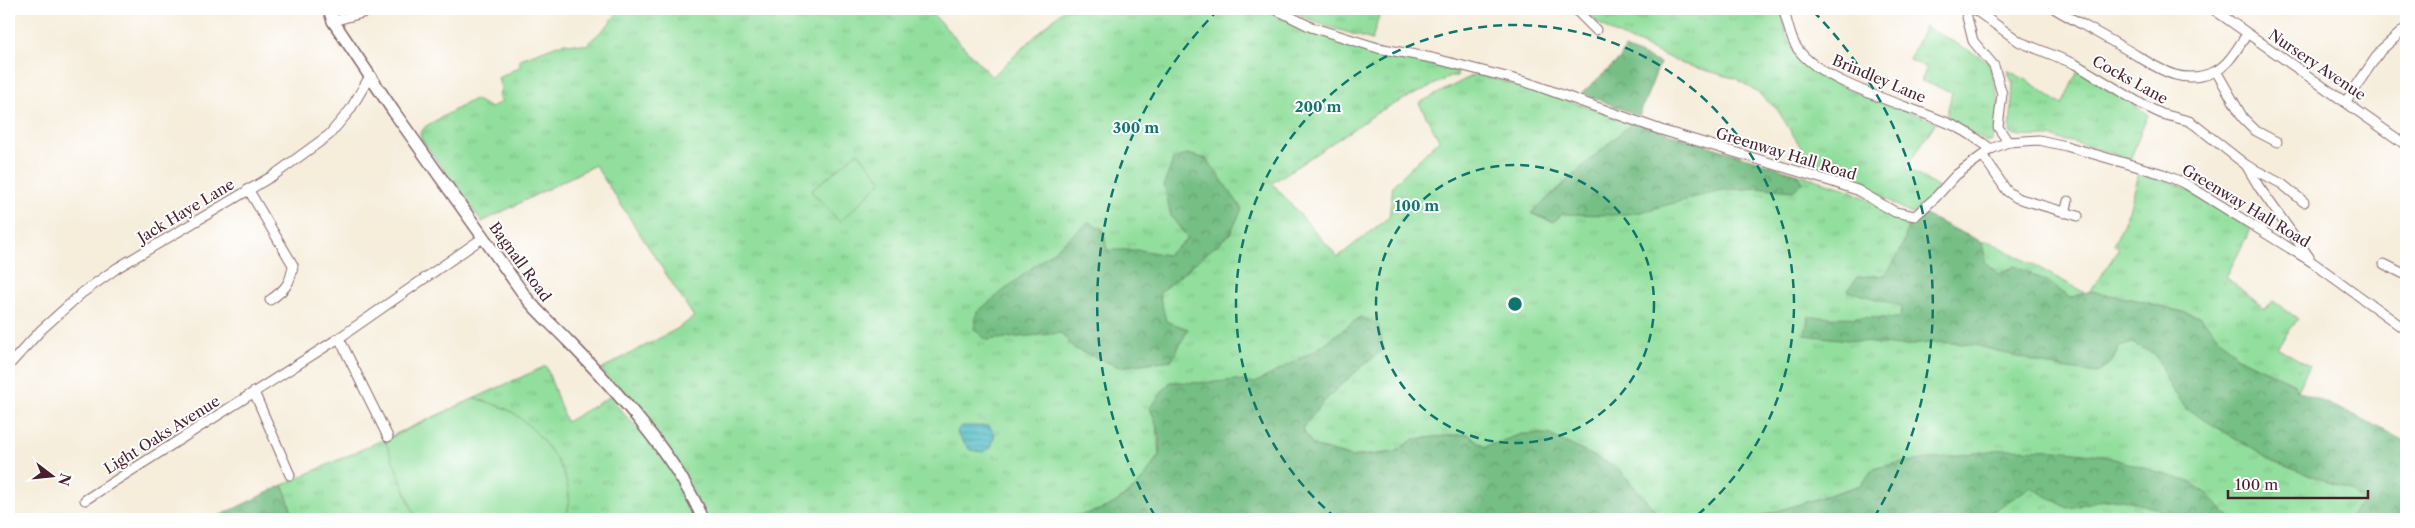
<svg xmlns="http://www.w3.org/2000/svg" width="2415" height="528" viewBox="0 0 2415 528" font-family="'Libre Caslon Text',serif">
<defs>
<pattern id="grass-tufts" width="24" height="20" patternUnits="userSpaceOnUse" patternTransform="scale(1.25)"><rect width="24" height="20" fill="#92df9d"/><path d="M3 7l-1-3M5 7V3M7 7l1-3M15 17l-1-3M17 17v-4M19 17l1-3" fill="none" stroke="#7fbf87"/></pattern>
<pattern id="forest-crowns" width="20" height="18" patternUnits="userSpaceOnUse" patternTransform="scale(1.25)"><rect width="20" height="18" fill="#75be84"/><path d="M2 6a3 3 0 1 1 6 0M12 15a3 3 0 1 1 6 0" fill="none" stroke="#629a6c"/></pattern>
<pattern id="water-rules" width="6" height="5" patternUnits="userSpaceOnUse" patternTransform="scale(1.25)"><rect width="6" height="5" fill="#4dbbc5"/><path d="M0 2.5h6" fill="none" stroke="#4297a0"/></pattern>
</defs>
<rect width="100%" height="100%" fill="#fff"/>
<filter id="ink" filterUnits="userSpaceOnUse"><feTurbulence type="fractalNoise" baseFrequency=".02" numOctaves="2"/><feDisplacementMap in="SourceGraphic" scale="10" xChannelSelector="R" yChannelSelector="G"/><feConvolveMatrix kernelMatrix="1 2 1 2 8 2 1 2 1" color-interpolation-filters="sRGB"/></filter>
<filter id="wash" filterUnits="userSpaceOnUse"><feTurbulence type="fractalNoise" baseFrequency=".0096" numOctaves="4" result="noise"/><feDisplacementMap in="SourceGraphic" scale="20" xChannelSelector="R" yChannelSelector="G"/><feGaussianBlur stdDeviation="1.12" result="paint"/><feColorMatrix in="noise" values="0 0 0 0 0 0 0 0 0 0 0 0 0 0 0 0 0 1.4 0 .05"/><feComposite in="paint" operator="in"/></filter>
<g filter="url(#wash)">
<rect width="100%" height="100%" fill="#f6eddb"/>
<!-- grass -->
<g fill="url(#grass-tufts)" stroke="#6e7f64">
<polygon points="620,9 928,9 992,77 1064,9 1226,9 1252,15 1255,9 1263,9 1327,37 1458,72 1457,76 1452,76 1380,111 1272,183 1338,257 1389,217 1393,185 1439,140 1419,103 1476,74 1545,93 1633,122 1532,214 1553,222 1562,214 1792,172 1849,190 1908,221 1917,222 1924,215 1981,242 1991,242 2209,360 2406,519 1979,519 1893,464 1873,469 1861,485 1752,519 1662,519 1618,468 1522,434 1485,447 1468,434 1414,439 1396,452 1352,457 1313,446 1302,429 1306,423 1150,408 1156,423 1160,453 1141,483 1110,507 1086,514 1084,519 707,519 601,369 677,329 694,317 595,165 482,222 421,139 420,133 426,126 474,99 491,108 502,101 498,97 501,89 498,78 521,66 518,60 563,43 586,45 608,25"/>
<polygon points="1287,9 1381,9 1372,40 1317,23"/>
<path d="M1593,9H1780C1785,19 1783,32 1789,42C1815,88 1891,103 1936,122L1906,168L1939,188L1913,214L1907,212L1885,198L1850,183L1815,170L1777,109L1758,93L1737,79L1683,64L1610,31L1589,16Z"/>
<path d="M1925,26L1988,61C1996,88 2006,116 1991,142H1987L1946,118L1952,92L1921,81L1927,68L1909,60Z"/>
<path d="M2007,70L2028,81L2062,105L2078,70L2148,114L2130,160C2104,150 2076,142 2048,137C2035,135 2023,139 2010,133L2013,84Z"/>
<polygon points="2140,169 2190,190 2251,229 2226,277 2265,309 2273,301 2298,319 2277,347 2309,366 2298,391 2294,384 2236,356 2201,317 2141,301 2090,291 2119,249 2114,244 2129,211"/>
<path d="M546,366L566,422L611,396C620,413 636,425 649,439C669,463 682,491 695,519H294L283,485Z"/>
</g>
<!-- forest -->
<g fill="url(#forest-crowns)" stroke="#606e58">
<polygon points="1625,48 1660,63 1639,116 1582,93 1620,59"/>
<polygon points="1633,122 1798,174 1803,183 1793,191 1765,188 1722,190 1637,213 1612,215 1562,214 1553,222 1531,213"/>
<polygon points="1187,154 1207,159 1242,209 1230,234 1159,293 1166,321 1188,329 1172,360 1119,367 1075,349 1061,333 986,340 974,329 977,312 1089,222 1103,229 1107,250 1141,250 1167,255 1188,239 1171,216 1164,185 1173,160"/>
<path d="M1924,215L1982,242L1986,263L1999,274L2015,266L2050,283L2070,298L2090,291L2141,301L2201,317L2236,356L2294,384L2298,391L2361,418L2406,442V519H2346L2364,502L2353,491L2274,462L2187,409L2171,388L2155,354L2132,343L2119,347L2111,363L2096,373L2055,367L1975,345L1940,342L1899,346L1805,335L1808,317L1900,318L1902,306L1848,291L1857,277L1885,275C1897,259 1905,245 1908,224L1917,222Z"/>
<path d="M1360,317L1378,324L1384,349C1354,373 1324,397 1302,429L1313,446L1352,457L1396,452L1414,439L1468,434L1485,447L1522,434H1548L1618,468L1662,519H1069L1071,516C1107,512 1133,497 1152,466C1154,462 1159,457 1160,453C1162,439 1155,420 1150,408L1170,382L1204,383L1237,380L1255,383L1316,350Z"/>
<polygon points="2004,449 2057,450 2101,455 2190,482 2208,494 2231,519 2173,519 2158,509 2122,499 2097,501 2068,508 2030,487 1995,510 1988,519 1752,519 1861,485 1873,469 1893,464"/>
<polygon points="283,485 294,519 213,519"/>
</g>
<!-- pitch -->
<g fill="#92df9d" stroke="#6e7f64">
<polygon points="858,152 882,181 840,222 811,191"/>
<path d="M475,398C488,403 504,406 515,414C543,435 582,482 565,519H416L385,440Z"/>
</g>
<!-- water -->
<polygon fill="url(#water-rules)" stroke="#4c6d78" points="961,426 989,426 995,434 991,448 982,452 970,450 957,434 958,429"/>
</g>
<g filter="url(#ink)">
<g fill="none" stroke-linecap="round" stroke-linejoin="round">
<!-- minor casing -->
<g stroke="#866769" stroke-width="11">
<g id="minor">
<polyline points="1275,9 1311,27 1378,48 1432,58 1526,82 1661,130 1833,182 1857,190 1895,212 1915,216 1935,198 1956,175 1991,149 2008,142 2039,140 2066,146 2163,174 2186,184 2312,262 2406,330"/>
<polyline points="1575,9 1596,30"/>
<path d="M1783,9C1788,21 1789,37 1797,48C1823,86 1917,107 1959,128C1971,134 1981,142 1991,149"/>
<polyline points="1965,9 1973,41 1994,66 2002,94 1998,127 2008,142"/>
<polyline points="1974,9 2020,42 2075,64 2143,105 2162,114 2189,121 2195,125 2246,165 2259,187 2309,257"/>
<path d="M2055,9C2077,22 2100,34 2122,47C2152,63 2177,88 2214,72C2229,65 2238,47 2247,34"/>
<polyline points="2213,9 2406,145"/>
<polyline points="333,21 377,9"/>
<polyline points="2216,71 2243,118 2256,131 2277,142"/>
<polyline points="2346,101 2381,50 2406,28"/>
<polyline points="1983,156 2007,191 2017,198 2078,216"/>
<polyline points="2246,165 2282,184 2304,202"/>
<path d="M248,189L293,265C291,283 285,290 270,300"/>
<polyline points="2065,213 2068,201"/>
<polyline points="2384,264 2406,275"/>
<polyline points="339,338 388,437"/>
<polyline points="9,365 41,330 82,293 117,268 274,175 329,135 350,110 370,76"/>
<polyline points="254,392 290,475"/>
<polyline points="85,500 339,338 484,237"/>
</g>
</g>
<!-- tertiary casing -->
<g stroke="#866769" stroke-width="14">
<path id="tertiary" d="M329,9L333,21L394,112L525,296C538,313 553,325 567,340C615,389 676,456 703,519"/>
</g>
<!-- minor -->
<use href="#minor" stroke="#fff" stroke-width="9"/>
<!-- tertiary -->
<use href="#tertiary" stroke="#fff" stroke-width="11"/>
</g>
</g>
<!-- distance rings -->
<g fill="none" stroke="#0f766e" stroke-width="2.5" stroke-dasharray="9 6">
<circle cx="1515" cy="304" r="139"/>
<path d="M1336 518A279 279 0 1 1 1694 518"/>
<path d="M1155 516A418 418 0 0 1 1217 11M1813 11A418 418 0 0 1 1875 516"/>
</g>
<g text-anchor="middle" stroke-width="4" stroke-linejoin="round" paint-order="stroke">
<!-- street labels -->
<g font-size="15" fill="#4a1f2b" stroke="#fff">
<text transform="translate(2317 65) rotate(34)" y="5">Nursery Avenue</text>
<text transform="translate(1879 79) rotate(23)" y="5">Brindley Lane</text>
<text transform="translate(2130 80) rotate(29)" y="5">Cocks Lane</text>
<text transform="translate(1786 154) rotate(17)" y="5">Greenway Hall Road</text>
<text transform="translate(2246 206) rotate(31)" y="5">Greenway Hall Road</text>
<text transform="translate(186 211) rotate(-31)" y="5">Jack Haye Lane</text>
<text transform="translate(520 262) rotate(54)" y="5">Bagnall Road</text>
<text transform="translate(162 435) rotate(-32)" y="5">Light Oaks Avenue</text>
</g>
</g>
<circle cx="1515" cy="304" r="8" fill="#0f766e" stroke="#fff" stroke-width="2.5"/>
<g font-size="15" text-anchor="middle" font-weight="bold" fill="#0f766e" stroke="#fff" stroke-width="4" stroke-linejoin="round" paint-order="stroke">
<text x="1318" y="112">200 m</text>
<text x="1136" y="133">300 m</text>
<text x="1417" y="211">100 m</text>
</g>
<!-- margin -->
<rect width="2415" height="528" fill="none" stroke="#fff" stroke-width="30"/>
<!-- north arrow -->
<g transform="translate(52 476) rotate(106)" stroke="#ffffff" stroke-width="4" paint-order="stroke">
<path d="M0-4L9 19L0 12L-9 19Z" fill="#4a1f2b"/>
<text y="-8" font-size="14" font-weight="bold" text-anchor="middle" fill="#4a1f2b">N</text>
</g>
<!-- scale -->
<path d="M2228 490v8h140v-8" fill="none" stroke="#4a1f2b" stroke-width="2.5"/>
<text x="2235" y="490" font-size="15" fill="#4a1f2b" stroke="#ffffff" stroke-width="4" paint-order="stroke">100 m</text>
</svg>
